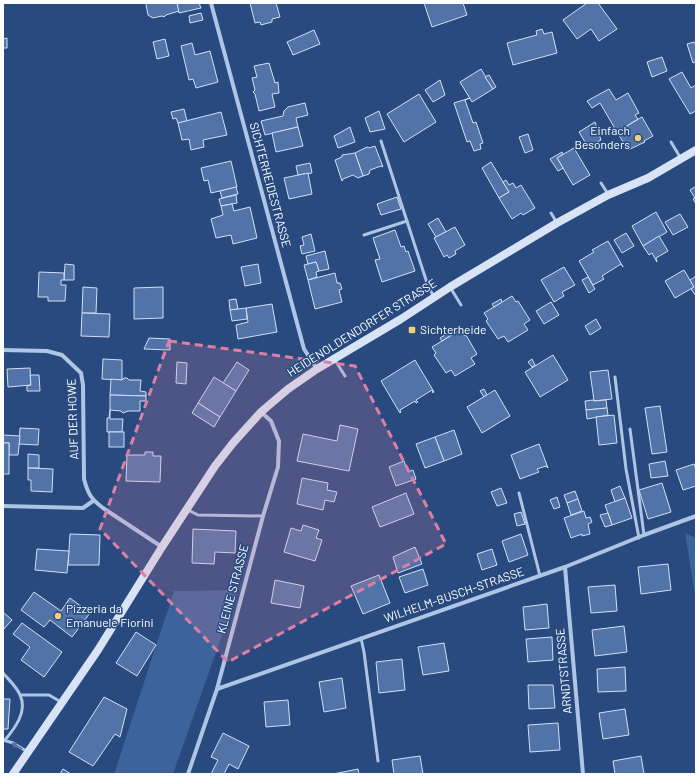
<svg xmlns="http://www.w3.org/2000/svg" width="699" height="777" viewBox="0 0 699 777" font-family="Barlow,sans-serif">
<rect width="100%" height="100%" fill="#284a7f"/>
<!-- green -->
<g fill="#3d639c">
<polygon points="685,533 696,538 696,601"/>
<polygon points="238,590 173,774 114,774 174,591"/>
</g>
<!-- building -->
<g fill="#5173a7" stroke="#d2e0f4">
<polygon points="147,3 177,3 179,11 166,15 164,17 162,16 153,18 148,15 146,5"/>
<polygon points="177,3 199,3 201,8 179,13"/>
<polygon points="250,3 276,3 280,17 272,19 272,22 261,25 260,22 255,23"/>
<polygon points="424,3 463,3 467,15 432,27"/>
<polygon points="587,3 598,3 617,29 599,41 591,29 577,39 563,20"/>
<polygon points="201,13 203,20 190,23 189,16"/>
<polygon points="542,29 544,34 552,32 557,53 513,65 507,43 537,35 536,31"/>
<polygon points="314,30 320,44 293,55 287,42"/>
<polygon points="7,38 7,48 3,48 3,39"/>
<polygon points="165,39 169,56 157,59 153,42"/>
<polygon points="694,42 696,45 696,63 695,62 693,63 687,44"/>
<polygon points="192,43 195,55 210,51 218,82 196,88 193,79 189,80 181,46"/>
<polygon points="662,57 667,71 652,77 647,62"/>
<polygon points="269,63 275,83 278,82 279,93 272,94 275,107 259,111 255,94 253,92 255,90 252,78 257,77 254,66"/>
<polygon points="481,69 493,89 472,102 460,82"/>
<polygon points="682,72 691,88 696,85 696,111 690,114 669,79"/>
<polygon points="489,75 496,87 493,89 485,77"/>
<polygon points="440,80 445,95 433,102 425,90"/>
<polygon points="609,89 616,100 628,93 639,113 635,115 638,119 617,132 600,103 592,108 587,101"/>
<polygon points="419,94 436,122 404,142 387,114"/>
<polygon points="470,98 465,100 473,123 476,122 483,143 480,144 481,149 474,151 470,141 467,142 454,103"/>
<polygon points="305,103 308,115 296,118 298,127 265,135 261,121 283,116 284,111 288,107"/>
<polygon points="184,109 187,121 178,123 176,118 173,119 171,112"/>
<polygon points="379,111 385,129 370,132 365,118"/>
<polygon points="221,112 227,135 203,140 204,147 191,150 189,139 182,140 178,123"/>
<polygon points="642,117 653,136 644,141 645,142 628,150 617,132"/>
<polygon points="595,122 601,140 588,147 579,132"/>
<polygon points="298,127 303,146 276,152 272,133"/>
<polygon points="350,127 355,142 338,148 334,136"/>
<polygon points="528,134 533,150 525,153 519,137"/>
<polygon points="375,146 383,167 381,166 370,170 369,174 363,176 355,153 367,147 369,148"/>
<polygon points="574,148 590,175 573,185 557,158"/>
<polygon points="562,152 563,154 557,158 563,168 558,171 550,159"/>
<polygon points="355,153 363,176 358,178 353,175 343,179 342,181 335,160 342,157 342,155"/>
<polygon points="231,161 237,187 211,193 208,180 204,181 201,168"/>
<polygon points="491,162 509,192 499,198 482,168"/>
<polygon points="310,163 312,173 298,175 296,166"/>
<polygon points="308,173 312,194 289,199 284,178"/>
<polygon points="506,180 509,185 513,183 516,188 521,185 535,208 523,215 521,213 512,219 499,198 509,192 503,182"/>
<polygon points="696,186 696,204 693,199 695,198 690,190"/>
<polygon points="236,187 238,194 222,198 220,191"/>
<polygon points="236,195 237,203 221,206 219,199"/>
<polygon points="397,197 401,209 381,215 377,204"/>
<polygon points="232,204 234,211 250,207 257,238 233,244 231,235 216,238 211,219 223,215 221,206"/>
<polygon points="656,212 667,232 643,246 632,226"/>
<polygon points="680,214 688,227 673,235 665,222"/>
<polygon points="438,218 446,232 436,237 428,224"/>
<polygon points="455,227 465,245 455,251 456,254 449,258 447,255 444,257 434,238"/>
<polygon points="395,230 401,247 404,246 406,252 408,251 415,271 382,282 375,260 380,259 373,238"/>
<polygon points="626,233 634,246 622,253 614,240"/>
<polygon points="311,234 315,251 302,254 300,246 304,245 302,237"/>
<polygon points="659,236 668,251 656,258 657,262 652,253 649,255 643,246"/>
<polygon points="608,241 623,267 621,264 602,276 604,279 593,285 579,261 594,252 592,250"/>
<polygon points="325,251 329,269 319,271 316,262 308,264 306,256"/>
<polygon points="316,262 319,271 316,272 317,277 308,280 304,265"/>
<polygon points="65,264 74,265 74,280 64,280"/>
<polygon points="258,264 261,283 245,286 241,267"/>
<polygon points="564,267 575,285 562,292 564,296 554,302 541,280"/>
<polygon points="684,270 694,287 675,298 665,281"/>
<polygon points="39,272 64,273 64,280 61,280 61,285 66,285 65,301 48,301 48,297 38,297"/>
<polygon points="335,273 337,283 340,283 342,289 339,290 342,302 315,309 308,280"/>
<polygon points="696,276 696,296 691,289 694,287 690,280"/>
<polygon points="588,277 595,289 589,293 582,280"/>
<polygon points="83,287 97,288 96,313 82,313"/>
<polygon points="163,287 163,318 134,319 134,288"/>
<polygon points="512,296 516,302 518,301 530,320 524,324 528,330 508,342 504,336 498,339 486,321 488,319 484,313"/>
<polygon points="236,299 238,309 230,310 229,300"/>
<polygon points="501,299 502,302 494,307 492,304"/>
<polygon points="551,302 559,315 544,324 536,311"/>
<polygon points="272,304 277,332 238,339 236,325 248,322 246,308"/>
<polygon points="246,308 247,319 232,321 230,310"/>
<polygon points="82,313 110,314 109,337 81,336"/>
<polygon points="596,319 601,328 590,335 585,326"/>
<polygon points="460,330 464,336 466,335 477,354 471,358 475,364 455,376 451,370 446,373 434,355 436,353 432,347"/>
<polygon points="448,333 450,336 442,341 440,338"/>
<polygon points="149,338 170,339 170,350 144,349"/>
<polygon points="553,355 568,380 540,397 525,372"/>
<polygon points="103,359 122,360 122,380 102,379"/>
<polygon points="532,359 535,365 532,367 528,362"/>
<polygon points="415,360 434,392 433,393 432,390 416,400 418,402 416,403 415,401 400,410 401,412 400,413 381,381"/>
<polygon points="177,362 187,363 186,384 176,383"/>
<polygon points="237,362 249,370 236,391 223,383"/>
<polygon points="30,368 31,385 8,387 7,369"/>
<polygon points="608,370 612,399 594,401 590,372"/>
<polygon points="30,375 39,375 40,391 27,391 27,386 31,385"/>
<polygon points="214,377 236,391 220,417 198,403"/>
<polygon points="124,378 127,378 129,380 141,380 140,391 146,392 146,396 110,395 111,379 122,380"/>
<polygon points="484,389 487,395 484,397 480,391"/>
<polygon points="495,390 510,416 482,433 467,407"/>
<polygon points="110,395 146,396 146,401 140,401 140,411 128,411 123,413 121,411 110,410"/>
<polygon points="593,400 594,401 606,400 607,408 586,410 585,401"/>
<polygon points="198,403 220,417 214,427 192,413"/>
<polygon points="660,406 667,452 652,454 645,408"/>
<polygon points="607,408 608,415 587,419 586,410"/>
<polygon points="110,410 110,419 123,419 122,432 107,432 107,418 109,418"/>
<polygon points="614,415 617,443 599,445 596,417"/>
<polygon points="340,425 358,429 349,471 297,461 303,434 337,441"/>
<polygon points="20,428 39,429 38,445 19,444"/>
<polygon points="454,430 462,454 444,461 435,437"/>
<rect x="109" y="432" width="15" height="15"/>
<polygon points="3,435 20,436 18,455 9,455 9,443 3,443"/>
<polygon points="435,437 444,461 425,468 416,444"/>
<rect x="3" y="443" width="6" height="31"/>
<polygon points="539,444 548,468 546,466 537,469 539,472 520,479 511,455"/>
<polygon points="145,452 153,452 153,456 161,456 160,482 126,481 127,455 145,455"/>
<polygon points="28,454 39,455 39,468 28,468"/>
<polygon points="404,461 408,472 413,470 416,479 396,486 389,467"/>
<polygon points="665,461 668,476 651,478 649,464"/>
<polygon points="694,464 696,470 696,486 683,490 676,470"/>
<polygon points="28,468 53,469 52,492 31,491 31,480 28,480"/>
<polygon points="302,478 328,483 327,490 337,492 334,502 325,500 323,510 297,504"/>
<polygon points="662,483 671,512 648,519 639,490"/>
<polygon points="620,486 625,498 615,502 611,490"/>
<polygon points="501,488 507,503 497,506 491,492"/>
<polygon points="575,491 578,499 567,503 564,495"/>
<polygon points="406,493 414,514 380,527 372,507"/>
<polygon points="557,497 560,507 554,509 550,500"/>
<polygon points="625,498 632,518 612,525 605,505"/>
<polygon points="578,499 582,511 571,515 567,503"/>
<polygon points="584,511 586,518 590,517 592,522 588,524 590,534 582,536 582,534 571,538 564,518"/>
<polygon points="521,512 525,524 517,526 514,514"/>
<polygon points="608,513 612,525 605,527 600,515"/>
<polygon points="303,525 319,530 316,538 322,540 315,561 284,552 291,528 301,531"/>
<polygon points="193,529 236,531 235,553 215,552 214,564 192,563"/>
<polygon points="70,534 100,535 99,565 68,565"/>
<polygon points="521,534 528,555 509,562 502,541"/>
<polygon points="415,547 422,564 398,573 393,557"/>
<polygon points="37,549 69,551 67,573 35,570"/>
<polygon points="492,549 497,565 482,570 477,554"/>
<polygon points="668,564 671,590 641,594 638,567"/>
<polygon points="423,569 428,585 405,593 399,577"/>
<polygon points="379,575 390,603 363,614 351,586"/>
<polygon points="275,580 304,586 300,608 271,603"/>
<polygon points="615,585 617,611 591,613 588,587"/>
<polygon points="34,592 61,611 70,598 90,613 72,637 50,620 44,627 21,610"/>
<polygon points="547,604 549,628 525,630 523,607"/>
<polygon points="3,612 12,620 3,630"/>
<polygon points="22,623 62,652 44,677 21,660 30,647 13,634"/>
<polygon points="624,626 627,652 595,656 592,630"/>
<polygon points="136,632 156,645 137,676 116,663"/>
<polygon points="552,637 553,660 528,662 526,639"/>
<polygon points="444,643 449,671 423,675 418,647"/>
<polygon points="402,659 405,690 379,693 376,662"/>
<polygon points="625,667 626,691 598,692 597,669"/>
<polygon points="342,678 346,708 324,712 319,682"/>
<polygon points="528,685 553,685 555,708 529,709"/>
<polygon points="104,697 127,709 120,737 115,734 93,766 69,752"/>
<polygon points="3,699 10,699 8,729 3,729"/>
<polygon points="288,700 290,725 266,727 264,702"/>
<polygon points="625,709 629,735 603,739 599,713"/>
<polygon points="558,723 560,750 530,752 528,725"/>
<polygon points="223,733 249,746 238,769 229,764 224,774 211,774 218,760 211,757"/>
<polygon points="420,756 423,774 394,774 392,760"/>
<polygon points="641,756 644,774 615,774 613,761"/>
<polygon points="63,769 71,774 60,774"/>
<polygon points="358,769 359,774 333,774"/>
</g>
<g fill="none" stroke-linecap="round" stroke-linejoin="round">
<!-- lane -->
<g stroke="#afc5e5" stroke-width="3">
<polyline points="381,141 428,286 434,297"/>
<polyline points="671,142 680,157"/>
<polyline points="601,183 608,194"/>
<polyline points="551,213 557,223"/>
<polyline points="364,235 407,221"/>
<polyline points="450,287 461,305"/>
<polyline points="335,360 345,376"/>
<polyline points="615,377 626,469 639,538"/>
<polyline points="630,429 644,535"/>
<polyline points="519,493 540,576"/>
<polyline points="188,510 198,515 263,516"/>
<polyline points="361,638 364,652 378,761"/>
<path d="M3,673C8,679 17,687 20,695C28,711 15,728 5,740"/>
<polyline points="21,695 49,695 61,702"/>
<polyline points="3,740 13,743 28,752"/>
</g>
<!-- street -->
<g stroke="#afc5e5" stroke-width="4">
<polyline points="211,3 304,349 317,369"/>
<path d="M3,350L47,351L62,355L81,373L83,385L84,479C88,494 91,499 103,508L162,547"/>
<polyline points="3,506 83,508 93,501"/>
<polyline points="565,567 583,774"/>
<polyline points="217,689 565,567 644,535 696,516"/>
<polyline points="188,774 217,689 263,516 278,467 279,441 271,421 261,412"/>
</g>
<!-- secondary -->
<polyline stroke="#d8e3f5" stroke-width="8" points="13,774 98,650 162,547 215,466 233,443 261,412 288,389 317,369 401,319 450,287 557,223 608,195 648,178 696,150"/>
</g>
<!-- one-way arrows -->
<defs><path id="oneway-solid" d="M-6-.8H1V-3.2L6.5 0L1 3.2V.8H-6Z"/></defs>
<use fill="#5775a3" href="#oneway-solid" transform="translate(17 746) rotate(-151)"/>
<!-- marked area -->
<path fill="#dd80a5" fill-opacity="0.2" stroke="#dd80a5" stroke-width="3" stroke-dasharray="8 5" stroke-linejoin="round" d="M169,341L355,366L446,544L228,662L100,529Z"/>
<!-- markers -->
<g fill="#eccf76" stroke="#284a7f" stroke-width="1.5">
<circle cx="638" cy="138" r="4"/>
<rect x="408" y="326" width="8" height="8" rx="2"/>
<circle cx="58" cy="616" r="4"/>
</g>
<g text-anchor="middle" stroke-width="3" stroke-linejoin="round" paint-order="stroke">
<!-- poi labels -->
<g font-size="12" fill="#fff" stroke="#284a7f" text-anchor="start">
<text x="630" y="135" text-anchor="end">Einfach<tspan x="630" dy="14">Besonders</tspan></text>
<text x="420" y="334">Sichterheide</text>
<text x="66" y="613">Pizzeria da<tspan x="66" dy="14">Emanuele Fiorini</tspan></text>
</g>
<!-- street labels -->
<g font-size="12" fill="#fff" stroke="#284a7f">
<text transform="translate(270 185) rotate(75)" y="4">SICHTERHEIDESTRASSE</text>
<text transform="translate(362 328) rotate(-32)" y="4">HEIDENOLDENDORFER STRASSE</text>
<text transform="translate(73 419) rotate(-92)" y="4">AUF DER HOWE</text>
<text transform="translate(233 589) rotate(-75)" y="4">KLEINE STRASSE</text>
<text transform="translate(454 595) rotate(-19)" y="4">WILHELM-BUSCH-STRASSE</text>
<text transform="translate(564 671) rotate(-95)" y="4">ARNDTSTRASSE</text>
</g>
</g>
<!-- border -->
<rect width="699" height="777" fill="none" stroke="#ffffff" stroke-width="8"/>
</svg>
